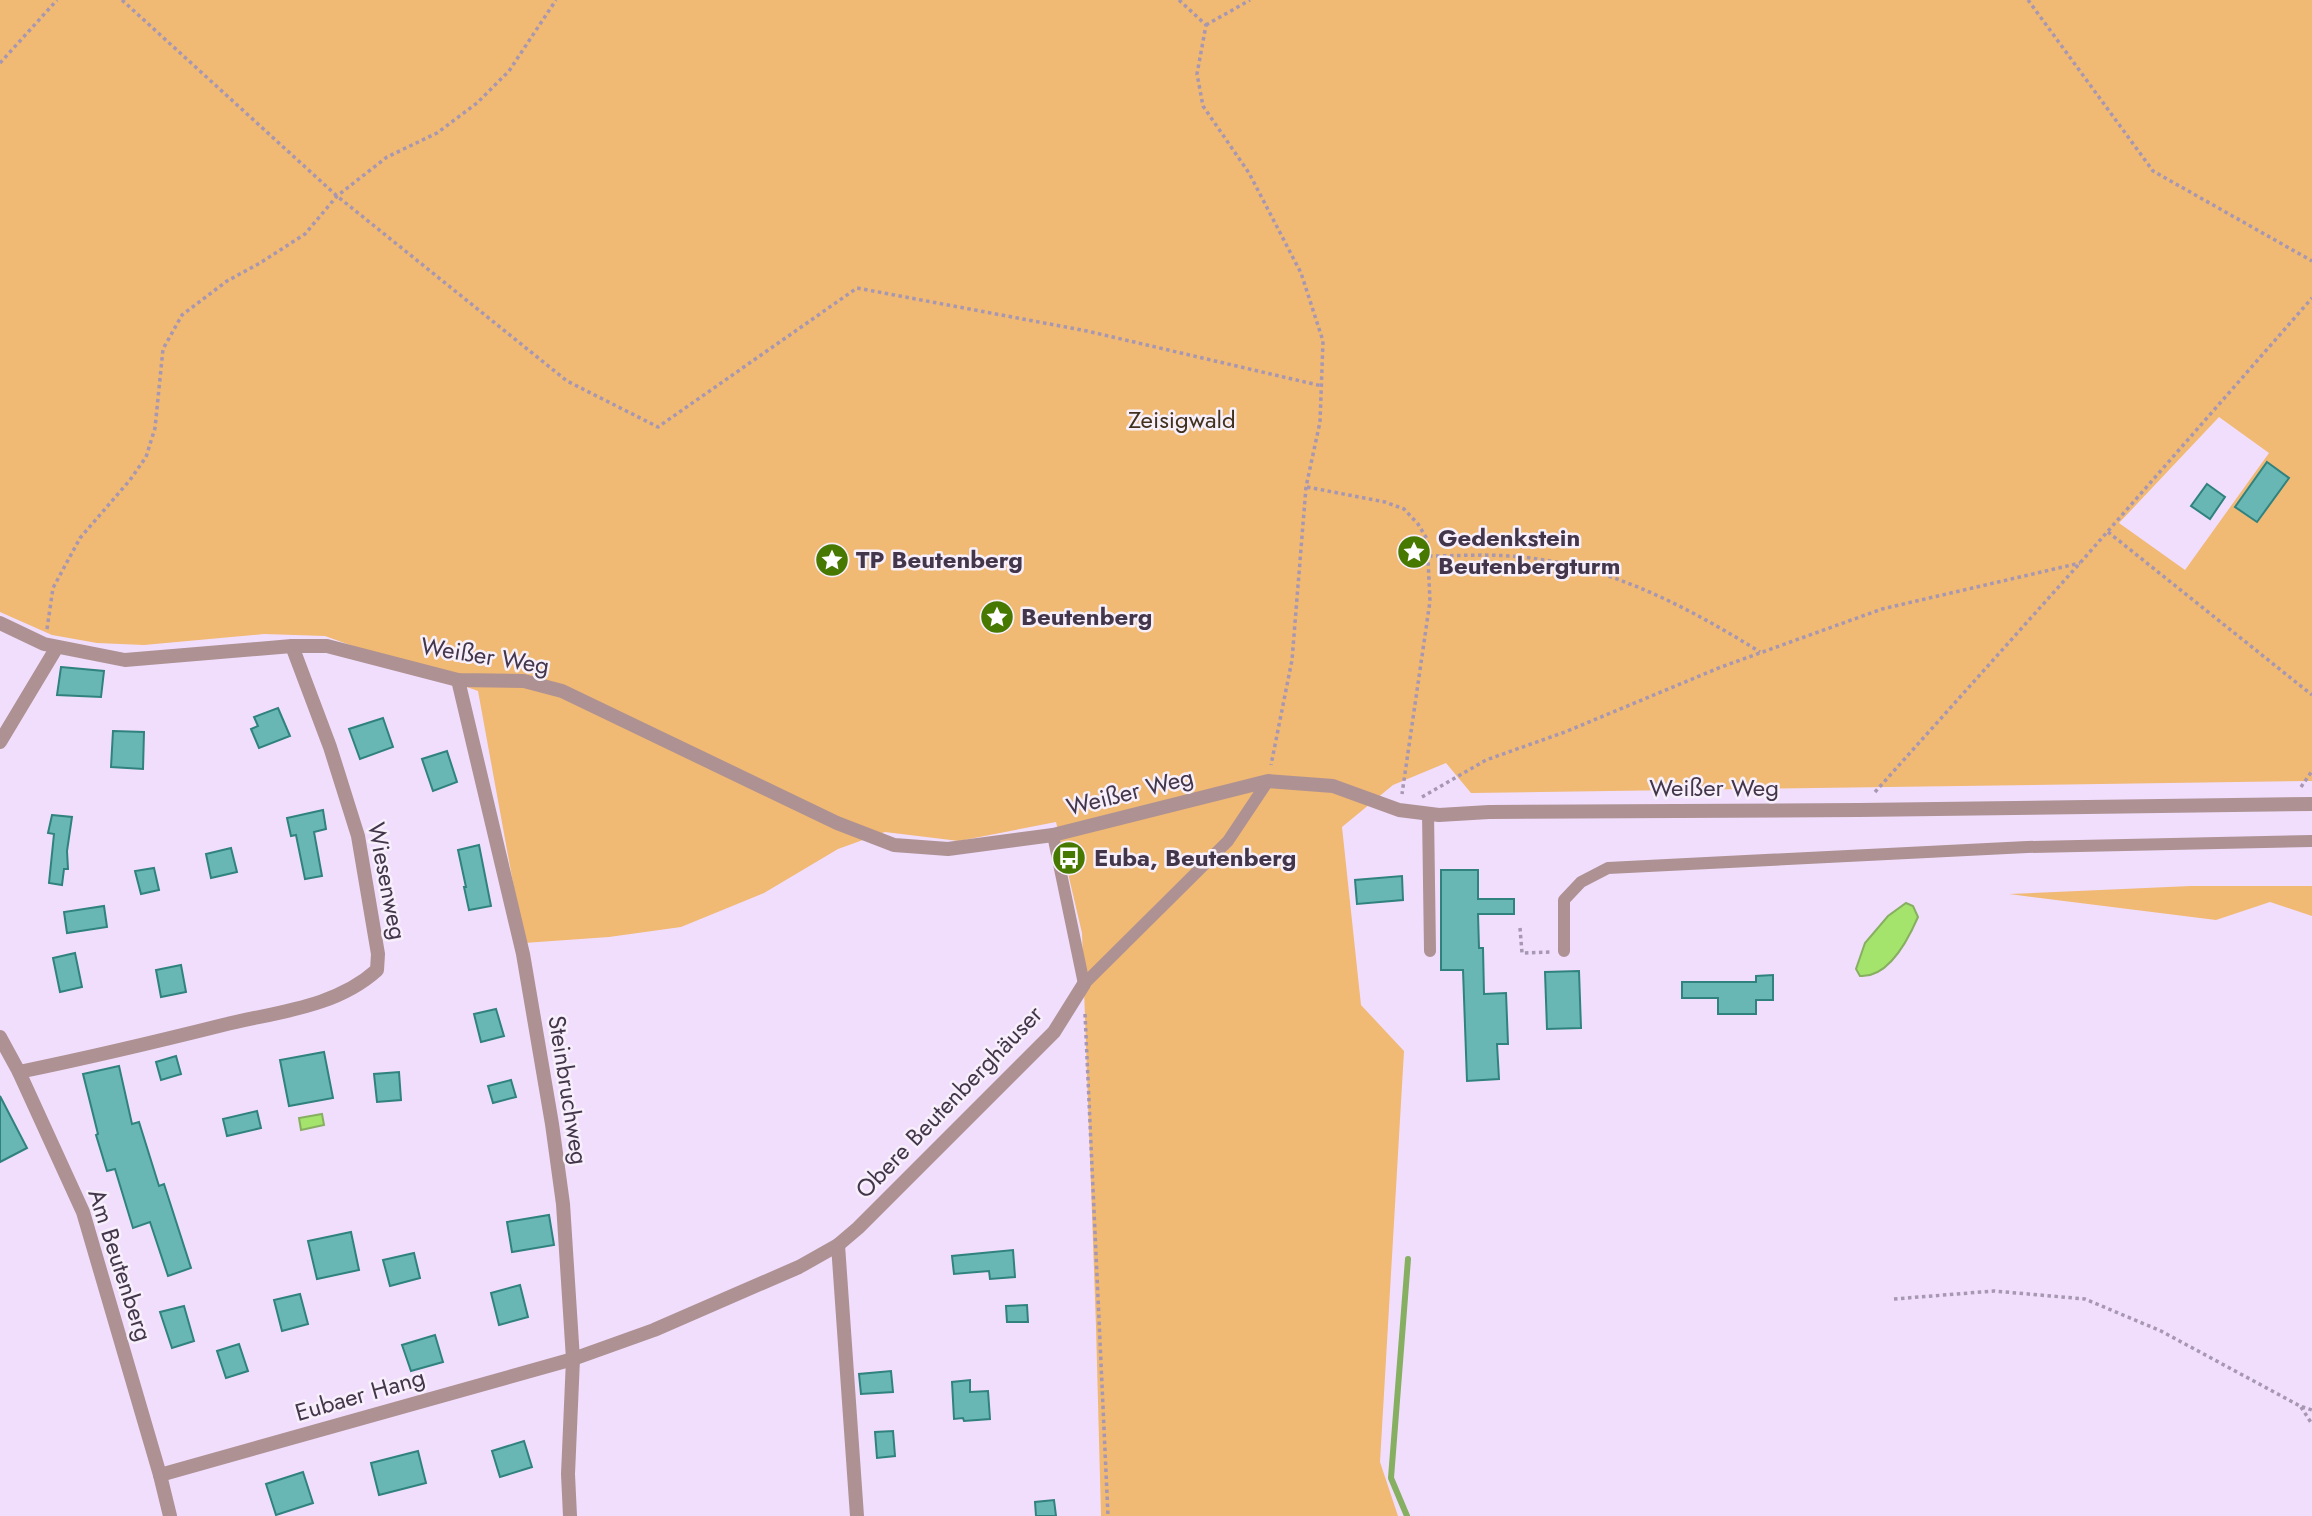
<svg xmlns="http://www.w3.org/2000/svg" width="2312" height="1516" viewBox="0 0 2312 1516" font-family="Jost,sans-serif">
<rect width="100%" height="100%" fill="#f1defd"/>
<!-- green -->
<g fill="#f0b974" fill-rule="evenodd">
<path d="M0,0H2312V781L1471,793L1446,763L1393,785L1342,827L1361,1005L1404,1051L1380,1462L1398,1516H1101L1096,1326L1082,933L1056,822L959,841L885,832L838,849L764,893L681,927L609,937L524,943L478,691L325,636L264,634L144,645L97,643L52,635L0,612ZM2219,417L2269,453L2185,570L2119,523Z"/>
<polygon points="2191,886 2312,886 2312,916 2270,902 2216,920 2009,894"/>
</g>
<!-- water -->
<g fill="#a4e36c" stroke="#87af62" stroke-width="2">
<path d="M1906,903L1913,906L1918,917C1908,940 1888,978 1860,976L1856,969L1865,943L1888,916Z"/>
<polygon points="322,1114 324,1125 301,1130 299,1118"/>
</g>
<g fill="none" stroke-linecap="round" stroke-linejoin="round">
<!-- stream -->
<polyline stroke="#87af62" stroke-width="6" points="1407,1516 1391,1478 1408,1259"/>
</g>
<!-- building -->
<g fill="#68b7b4" stroke="#30827f" stroke-width="2">
<polygon points="2267,462 2289,478 2257,522 2235,507"/>
<polygon points="2207,484 2225,497 2210,519 2191,506"/>
<polygon points="61,667 104,671 101,697 57,695"/>
<polygon points="278,708 290,736 259,748 251,729 258,726 254,717"/>
<polygon points="383,718 393,747 360,759 349,729"/>
<polygon points="113,731 144,732 143,769 111,767"/>
<polygon points="447,751 457,782 433,791 422,759"/>
<polygon points="323,810 326,829 314,832 322,876 305,879 296,835 291,836 287,818"/>
<polygon points="52,815 72,817 67,851 68,869 64,869 62,885 49,883 54,834 48,833"/>
<polygon points="479,845 491,906 469,910 464,887 466,887 458,850"/>
<polygon points="231,848 237,872 211,878 206,854"/>
<polygon points="154,868 159,890 141,894 135,871"/>
<polygon points="1441,870 1478,870 1478,899 1514,899 1514,914 1478,914 1479,948 1483,948 1484,994 1506,993 1508,1044 1497,1044 1499,1079 1467,1081 1463,970 1441,970"/>
<polygon points="1402,876 1403,900 1357,904 1355,880"/>
<polygon points="104,906 107,927 67,933 64,912"/>
<polygon points="75,953 82,987 60,992 53,958"/>
<polygon points="181,965 186,992 161,997 156,970"/>
<polygon points="1579,971 1581,1028 1547,1029 1545,972"/>
<polygon points="1773,975 1773,1000 1756,1000 1756,1014 1718,1014 1718,998 1682,998 1682,982 1756,982 1756,976"/>
<polygon points="496,1009 504,1036 481,1042 474,1014"/>
<polygon points="324,1052 333,1098 289,1106 280,1060"/>
<polygon points="176,1056 181,1074 161,1080 156,1062"/>
<polygon points="119,1066 132,1124 139,1122 159,1186 164,1184 191,1268 168,1276 150,1222 133,1228 115,1169 107,1171 96,1135 98,1134 83,1074"/>
<polygon points="399,1072 401,1100 377,1102 374,1074"/>
<polygon points="511,1080 516,1097 493,1103 488,1086"/>
<polygon points="0,1096 27,1148 0,1162"/>
<polygon points="257,1111 261,1128 227,1136 223,1119"/>
<polygon points="549,1215 554,1245 512,1252 507,1222"/>
<polygon points="351,1232 359,1270 317,1279 308,1241"/>
<polygon points="1013,1250 1015,1277 990,1279 989,1271 954,1274 952,1256"/>
<polygon points="414,1253 420,1278 390,1286 383,1260"/>
<polygon points="520,1285 528,1317 499,1325 491,1293"/>
<polygon points="300,1294 308,1324 282,1331 274,1300"/>
<polygon points="1027,1305 1028,1322 1007,1322 1006,1306"/>
<polygon points="184,1306 194,1341 172,1348 160,1312"/>
<polygon points="435,1335 443,1362 411,1371 402,1345"/>
<polygon points="239,1344 248,1371 226,1378 217,1351"/>
<polygon points="891,1371 893,1392 861,1394 859,1374"/>
<polygon points="970,1380 970,1392 988,1391 990,1419 964,1421 963,1418 954,1419 952,1382"/>
<polygon points="893,1431 895,1456 877,1458 875,1432"/>
<polygon points="524,1441 532,1467 500,1477 492,1451"/>
<polygon points="418,1451 426,1483 379,1495 371,1463"/>
<polygon points="303,1472 313,1503 276,1515 266,1484"/>
<polygon points="1054,1500 1056,1516 1036,1516 1035,1502"/>
</g>
<g fill="none" stroke-linecap="round" stroke-linejoin="round">
<!-- path -->
<g stroke="#a797b2" stroke-width="3.5" stroke-dasharray="3.5 3.5" stroke-linecap="butt">
<polyline points="122,0 337,196 567,381 658,427 857,288 1087,331 1322,386"/>
<polyline points="1179,0 1206,25 1197,74 1203,106 1249,173 1301,273 1323,341 1320,422 1306,487 1292,660 1271,765"/>
<polyline points="2028,0 2153,171 2312,261"/>
<polyline points="1206,25 1250,0"/>
<polyline points="0,63 57,0"/>
<polyline points="1307,487 1385,502 1404,509 1418,524 1427,539 1430,601 1402,794"/>
<polyline points="2108,532 2312,695"/>
<path d="M1429,556C1456,556 1483,554 1510,556C1602,562 1683,604 1760,652"/>
<polyline points="47,629 53,588 80,538 130,480 146,457 155,428 163,349 182,315 227,281 260,263 305,234 337,196 387,157 437,133 477,103 509,71 556,0"/>
<polyline points="2301,787 2312,771"/>
<polyline points="1875,792 2080,563 2312,298"/>
<polyline points="1422,797 1486,760 1565,732 1721,667 1882,609 2080,563"/>
<polyline points="1520,928 1522,953 1550,952"/>
<polyline points="1085,1014 1108,1516"/>
<polyline points="1894,1299 1994,1291 2085,1299 2161,1331 2300,1406 2312,1410"/>
<polyline points="2301,1407 2312,1424"/>
</g>
<!-- lane -->
<g stroke="#ae9193" stroke-width="12">
<polyline points="1428,813 1430,951"/>
<polyline points="1053,835 1084,984"/>
<polyline points="1564,951 1564,900 1581,882 1608,868 2027,847 2312,841"/>
<polyline points="1084,984 1228,841 1268,781"/>
</g>
<!-- street -->
<g stroke="#ae9193" stroke-width="14">
<polyline points="0,623 44,644 125,660 292,646 327,646 458,680 524,681 562,691 837,823 894,845 948,849 1053,835 1268,781 1333,786 1399,810 1439,815 1489,812 1859,810 2312,804"/>
<polyline points="458,680 523,954 552,1124 563,1204 573,1359 568,1474 570,1516"/>
<polyline points="0,742 57,647"/>
<polyline points="0,1037 19,1072 83,1212 160,1475 170,1516"/>
<path d="M19,1072C87,1058 155,1042 223,1025C275,1012 335,1008 377,970L378,954L358,836L330,747L292,646"/>
<polyline points="838,1245 857,1516"/>
<polyline points="160,1475 573,1359 654,1330 799,1267 838,1245 858,1228 1054,1032 1084,984"/>
</g>
</g>
<!-- icons -->
<defs>
<g id="sight-disc" transform="scale(1.75)"><circle r="9.5" fill="#477800" stroke="#f7f0fb"/><path d="M0-6L1.8-2.2L6-1.7L2.9 1.2L3.7 5.4L0 3.3L-3.7 5.4L-2.9 1.2L-6-1.7L-1.8-2.2Z" fill="#fff"/></g>
<g id="bus-disc" transform="scale(1.75)"><circle r="9.5" fill="#477800" stroke="#f7f0fb"/><path d="M-5-6H5V4H4V6H2V4H-2V6H-4V4H-5ZM-3.5-4V0h7V-4ZM-3.5 1.2v1.5H-2V1.2ZM2 1.2v1.5H3.5V1.2Z" fill="#fff"/></g>
</defs>
<g fill-rule="evenodd">
<use href="#sight-disc" x="1414" y="552"/>
<use href="#sight-disc" x="832" y="560"/>
<use href="#sight-disc" x="997" y="617"/>
<use href="#bus-disc" x="1069" y="858"/>
</g>
<g text-anchor="middle" stroke-width="5" stroke-linejoin="round" paint-order="stroke">
<!-- park labels -->
<g font-size="24" fill="#41311d" stroke="#f7f0fb">
<text x="1182" y="428">Zeisigwald</text>
</g>
<!-- poi labels -->
<g font-size="24" font-weight="bold" fill="#43364b" stroke="#f7f0fb" text-anchor="start">
<text x="1438" y="546">Gedenkstein<tspan x="1438" dy="28">Beutenbergturm</tspan></text>
<text x="856" y="568">TP Beutenberg</text>
<text x="1021" y="625">Beutenberg</text>
<text x="1094" y="866">Euba, Beutenberg</text>
</g>
<!-- street labels -->
<g font-size="24" fill="#43364b" stroke="#f7f0fb">
<text transform="translate(485 656) rotate(9)" y="8">Weißer Weg</text>
<text x="1714" y="796">Weißer Weg</text>
<text transform="translate(1130 792) rotate(-14)" y="8">Weißer Weg</text>
<text transform="translate(387 881) rotate(79)" y="8">Wiesenweg</text>
<text transform="translate(568 1090) rotate(81)" y="8">Steinbruchweg</text>
<text transform="translate(949 1102) rotate(-46)" y="8">Obere Beutenberghäuser</text>
<text transform="translate(120 1265) rotate(72)" y="8">Am Beutenberg</text>
<text transform="translate(360 1395) rotate(-16)" y="8">Eubaer Hang</text>
</g>
</g>
</svg>
